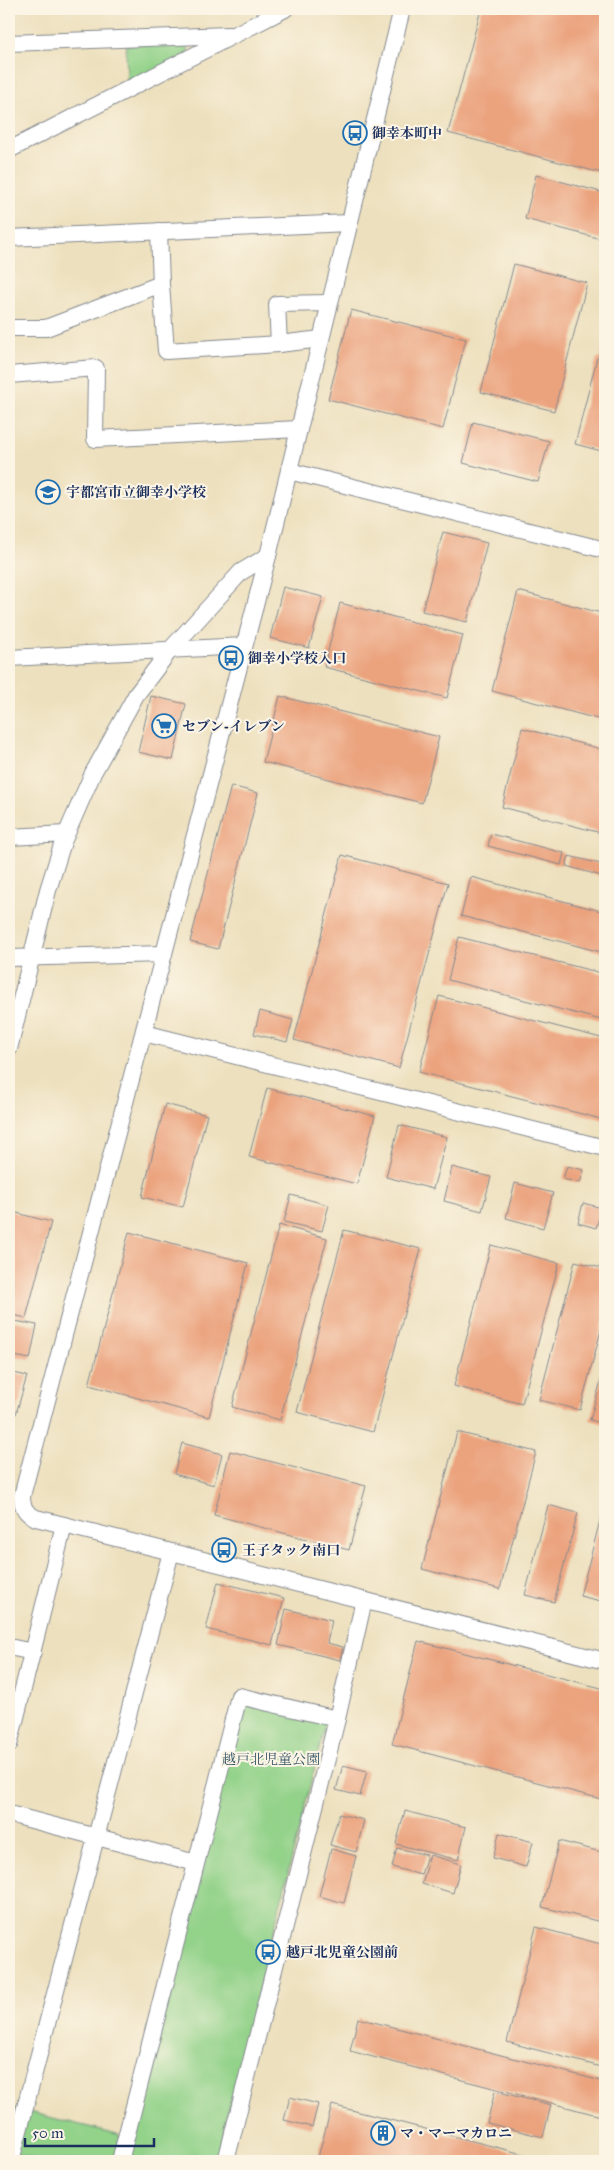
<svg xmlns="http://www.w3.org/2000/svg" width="614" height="2170" viewBox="0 0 614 2170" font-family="'IM FELL Great Primer','Noto Serif JP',serif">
<rect width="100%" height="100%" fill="#fcf5e5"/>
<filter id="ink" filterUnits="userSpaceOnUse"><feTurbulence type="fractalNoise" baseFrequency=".02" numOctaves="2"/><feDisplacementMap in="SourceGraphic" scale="10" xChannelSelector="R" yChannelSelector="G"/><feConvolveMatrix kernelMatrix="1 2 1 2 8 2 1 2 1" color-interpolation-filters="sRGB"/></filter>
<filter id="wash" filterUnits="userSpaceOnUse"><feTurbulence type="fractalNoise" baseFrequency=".0096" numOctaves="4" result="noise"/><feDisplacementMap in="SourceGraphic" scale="20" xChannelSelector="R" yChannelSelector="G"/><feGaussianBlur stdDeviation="1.12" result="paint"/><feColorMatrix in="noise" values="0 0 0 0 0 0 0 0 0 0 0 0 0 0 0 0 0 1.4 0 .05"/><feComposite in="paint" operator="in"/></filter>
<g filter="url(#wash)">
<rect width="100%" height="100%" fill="#ede0be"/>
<!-- green -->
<g fill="#92d289" stroke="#568074">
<polygon points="188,43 188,54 127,86 126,45"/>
<polygon points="240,1700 326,1722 216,2161 126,2161"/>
<polygon points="9,2107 121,2135 114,2161 41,2161 9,2153"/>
</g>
<g id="blocks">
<!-- building -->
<g fill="#eba37e">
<polygon points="481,9 590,9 605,13 605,174 448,133"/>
<polygon points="536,175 605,193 605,240 525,219"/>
<polygon points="514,264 587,283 554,411 481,392"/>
<polygon points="351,310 466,339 443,429 328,399"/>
<polygon points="605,339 605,452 575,444 597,358 600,358"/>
<polygon points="473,422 549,441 538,482 463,463"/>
<polygon points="443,532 487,543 467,622 422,611"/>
<polygon points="283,587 323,597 309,648 270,638"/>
<polygon points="518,591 605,614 605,721 492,691"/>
<polygon points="340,603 463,635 447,698 324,667"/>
<polygon points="151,696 186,704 173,760 138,752"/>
<polygon points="280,696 439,737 422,803 263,762"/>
<polygon points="522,728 605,750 605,834 502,807"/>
<polygon points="231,786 258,793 218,949 190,942"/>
<polygon points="491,834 564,853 561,865 488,846"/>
<polygon points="342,855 448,883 399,1068 294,1040"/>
<polygon points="569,856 605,865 605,877 566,866"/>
<polygon points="471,877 605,912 605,953 461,916"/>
<polygon points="459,937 605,974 605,1021 448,980"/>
<polygon points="439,996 605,1039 605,1120 419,1072"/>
<polygon points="260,1011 293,1020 287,1042 254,1034"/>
<polygon points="267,1088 375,1116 357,1184 249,1157"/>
<polygon points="165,1104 207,1115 183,1207 142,1197"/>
<polygon points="399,1125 447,1137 433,1189 386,1177"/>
<polygon points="567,1166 584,1170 580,1183 563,1179"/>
<polygon points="452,1167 491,1177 482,1211 444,1201"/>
<polygon points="515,1183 553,1193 543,1228 506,1218"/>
<polygon points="291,1195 329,1205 322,1231 284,1222"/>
<polygon points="583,1203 602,1208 596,1228 578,1223"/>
<polygon points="9,1211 51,1222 26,1318 9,1314"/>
<polygon points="279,1225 327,1238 280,1420 232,1407"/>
<polygon points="344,1230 421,1249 373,1432 297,1412"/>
<polygon points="129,1232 248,1263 209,1417 89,1385"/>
<polygon points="491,1245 559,1263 522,1404 454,1386"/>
<polygon points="575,1261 605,1269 605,1315 580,1410 539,1400"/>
<polygon points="9,1320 37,1325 30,1359 9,1355"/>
<polygon points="605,1366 605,1424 590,1420"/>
<polygon points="9,1372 27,1376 16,1414 9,1413"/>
<polygon points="457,1432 536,1452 500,1589 422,1569"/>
<polygon points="182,1443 222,1454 214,1485 174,1474"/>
<polygon points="230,1451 366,1486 349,1550 214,1515"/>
<polygon points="605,1502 605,1602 580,1596"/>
<polygon points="548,1505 578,1513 554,1602 525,1595"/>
<polygon points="218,1582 284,1598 272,1645 206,1629"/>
<polygon points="286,1609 332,1620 327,1643 343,1647 340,1660 278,1645"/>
<polygon points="418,1641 605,1689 605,1800 392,1744"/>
<polygon points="343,1765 367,1771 360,1796 336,1790"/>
<polygon points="405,1811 466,1827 458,1860 396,1844"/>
<polygon points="339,1814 364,1820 356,1852 330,1845"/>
<polygon points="499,1833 533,1842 526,1867 493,1858"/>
<polygon points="559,1841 605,1853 605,1923 542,1907"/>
<polygon points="397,1848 427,1855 421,1875 392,1867"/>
<polygon points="331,1849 356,1856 344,1903 319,1896"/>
<polygon points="430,1855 461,1864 453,1893 422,1884"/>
<polygon points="536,1927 605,1945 605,2068 507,2042"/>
<polygon points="358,2018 605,2082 605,2117 350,2051"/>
<polygon points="495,2091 551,2105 543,2137 487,2123"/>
<polygon points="290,2097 318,2104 312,2127 284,2120"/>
<polygon points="332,2105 550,2161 317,2161"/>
</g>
</g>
</g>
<g filter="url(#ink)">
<use href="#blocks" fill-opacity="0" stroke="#84888e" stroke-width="1"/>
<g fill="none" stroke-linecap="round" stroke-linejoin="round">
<!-- minor casing -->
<g stroke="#84888e" stroke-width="18">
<g id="minor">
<path d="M402,9L268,556L22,1496C22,1507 25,1513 36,1518L605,1661"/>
<polyline points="9,43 229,35"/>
<polyline points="9,150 285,9"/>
<polyline points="159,231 161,284"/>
<polyline points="9,238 349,223"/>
<polyline points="9,328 46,328 161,284 166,351 279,344 321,339"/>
<polyline points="279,344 277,304 330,303"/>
<polyline points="9,375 96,368 95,439 299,429"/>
<polyline points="289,471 605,550"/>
<polyline points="9,658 244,646"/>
<polyline points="9,837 66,834"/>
<polyline points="9,958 164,954"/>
<polyline points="144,1033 605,1148"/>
<polyline points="9,1049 48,890 63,842 93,773 136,695 170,650 241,572 268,556"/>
<polyline points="9,1647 33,1652"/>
<polyline points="9,1745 64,1525"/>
<polyline points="9,1814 196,1863"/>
<polyline points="11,2161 171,1552"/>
<polyline points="120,2161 239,1696 337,1719"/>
<polyline points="226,2161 337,1719 364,1600"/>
</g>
</g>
<!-- minor -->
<use href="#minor" stroke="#fff" stroke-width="16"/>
</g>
</g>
<!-- icons -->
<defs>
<g id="bus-ring" transform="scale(1.25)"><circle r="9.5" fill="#fcf5e5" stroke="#1f6fb2" stroke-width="1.5"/><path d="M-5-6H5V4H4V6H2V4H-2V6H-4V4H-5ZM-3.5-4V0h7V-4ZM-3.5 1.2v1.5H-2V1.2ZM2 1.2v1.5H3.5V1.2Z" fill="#1f6fb2"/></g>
<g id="school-ring" transform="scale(1.25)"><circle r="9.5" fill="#fcf5e5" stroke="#1f6fb2" stroke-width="1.5"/><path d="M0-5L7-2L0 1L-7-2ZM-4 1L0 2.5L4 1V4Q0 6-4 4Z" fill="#1f6fb2"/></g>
<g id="supermarket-ring" transform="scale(1.25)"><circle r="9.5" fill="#fcf5e5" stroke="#1f6fb2" stroke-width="1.5"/><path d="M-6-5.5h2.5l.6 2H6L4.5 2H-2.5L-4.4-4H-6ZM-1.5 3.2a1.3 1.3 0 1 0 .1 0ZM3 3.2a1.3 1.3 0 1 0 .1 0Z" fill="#1f6fb2"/></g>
<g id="building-ring" transform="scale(1.25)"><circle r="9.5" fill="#fcf5e5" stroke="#1f6fb2" stroke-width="1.5"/><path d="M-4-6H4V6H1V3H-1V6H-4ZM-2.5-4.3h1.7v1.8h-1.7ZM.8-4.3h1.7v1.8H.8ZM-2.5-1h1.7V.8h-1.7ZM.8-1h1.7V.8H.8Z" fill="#1f6fb2"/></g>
</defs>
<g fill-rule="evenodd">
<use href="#bus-ring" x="355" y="133"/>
<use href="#school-ring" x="48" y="492"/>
<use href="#bus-ring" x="231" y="658"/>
<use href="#supermarket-ring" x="164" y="726"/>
<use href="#bus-ring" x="224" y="1550"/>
<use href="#bus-ring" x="268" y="1952"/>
<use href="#building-ring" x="383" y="2133"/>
</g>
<g text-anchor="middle" stroke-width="4" stroke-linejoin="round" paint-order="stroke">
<!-- poi labels -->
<g font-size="14" font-weight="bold" fill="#1b2f5e" stroke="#fcf5e5" text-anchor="start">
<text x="372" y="138">御幸本町中</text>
<text x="66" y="497">宇都宮市立御幸小学校</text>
<text x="248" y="663">御幸小学校入口</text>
<text x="182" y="731">セブン-イレブン</text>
<text x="242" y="1555">王子タック南口</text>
<text x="286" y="1957">越戸北児童公園前</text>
<text x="400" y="2138">マ・マーマカロニ</text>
</g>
<!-- park labels -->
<g font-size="14" fill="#395869" stroke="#fcf5e5">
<text x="271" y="1764">越戸北児童公園</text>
</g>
</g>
<!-- margin -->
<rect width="614" height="2170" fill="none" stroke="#fcf5e5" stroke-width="30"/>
<!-- scale -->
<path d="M25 2138v8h129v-8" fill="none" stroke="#1b2f5e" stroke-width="2.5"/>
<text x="32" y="2138" font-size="15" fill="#1b2f5e" stroke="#fcf5e5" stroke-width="4" paint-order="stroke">50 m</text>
</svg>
